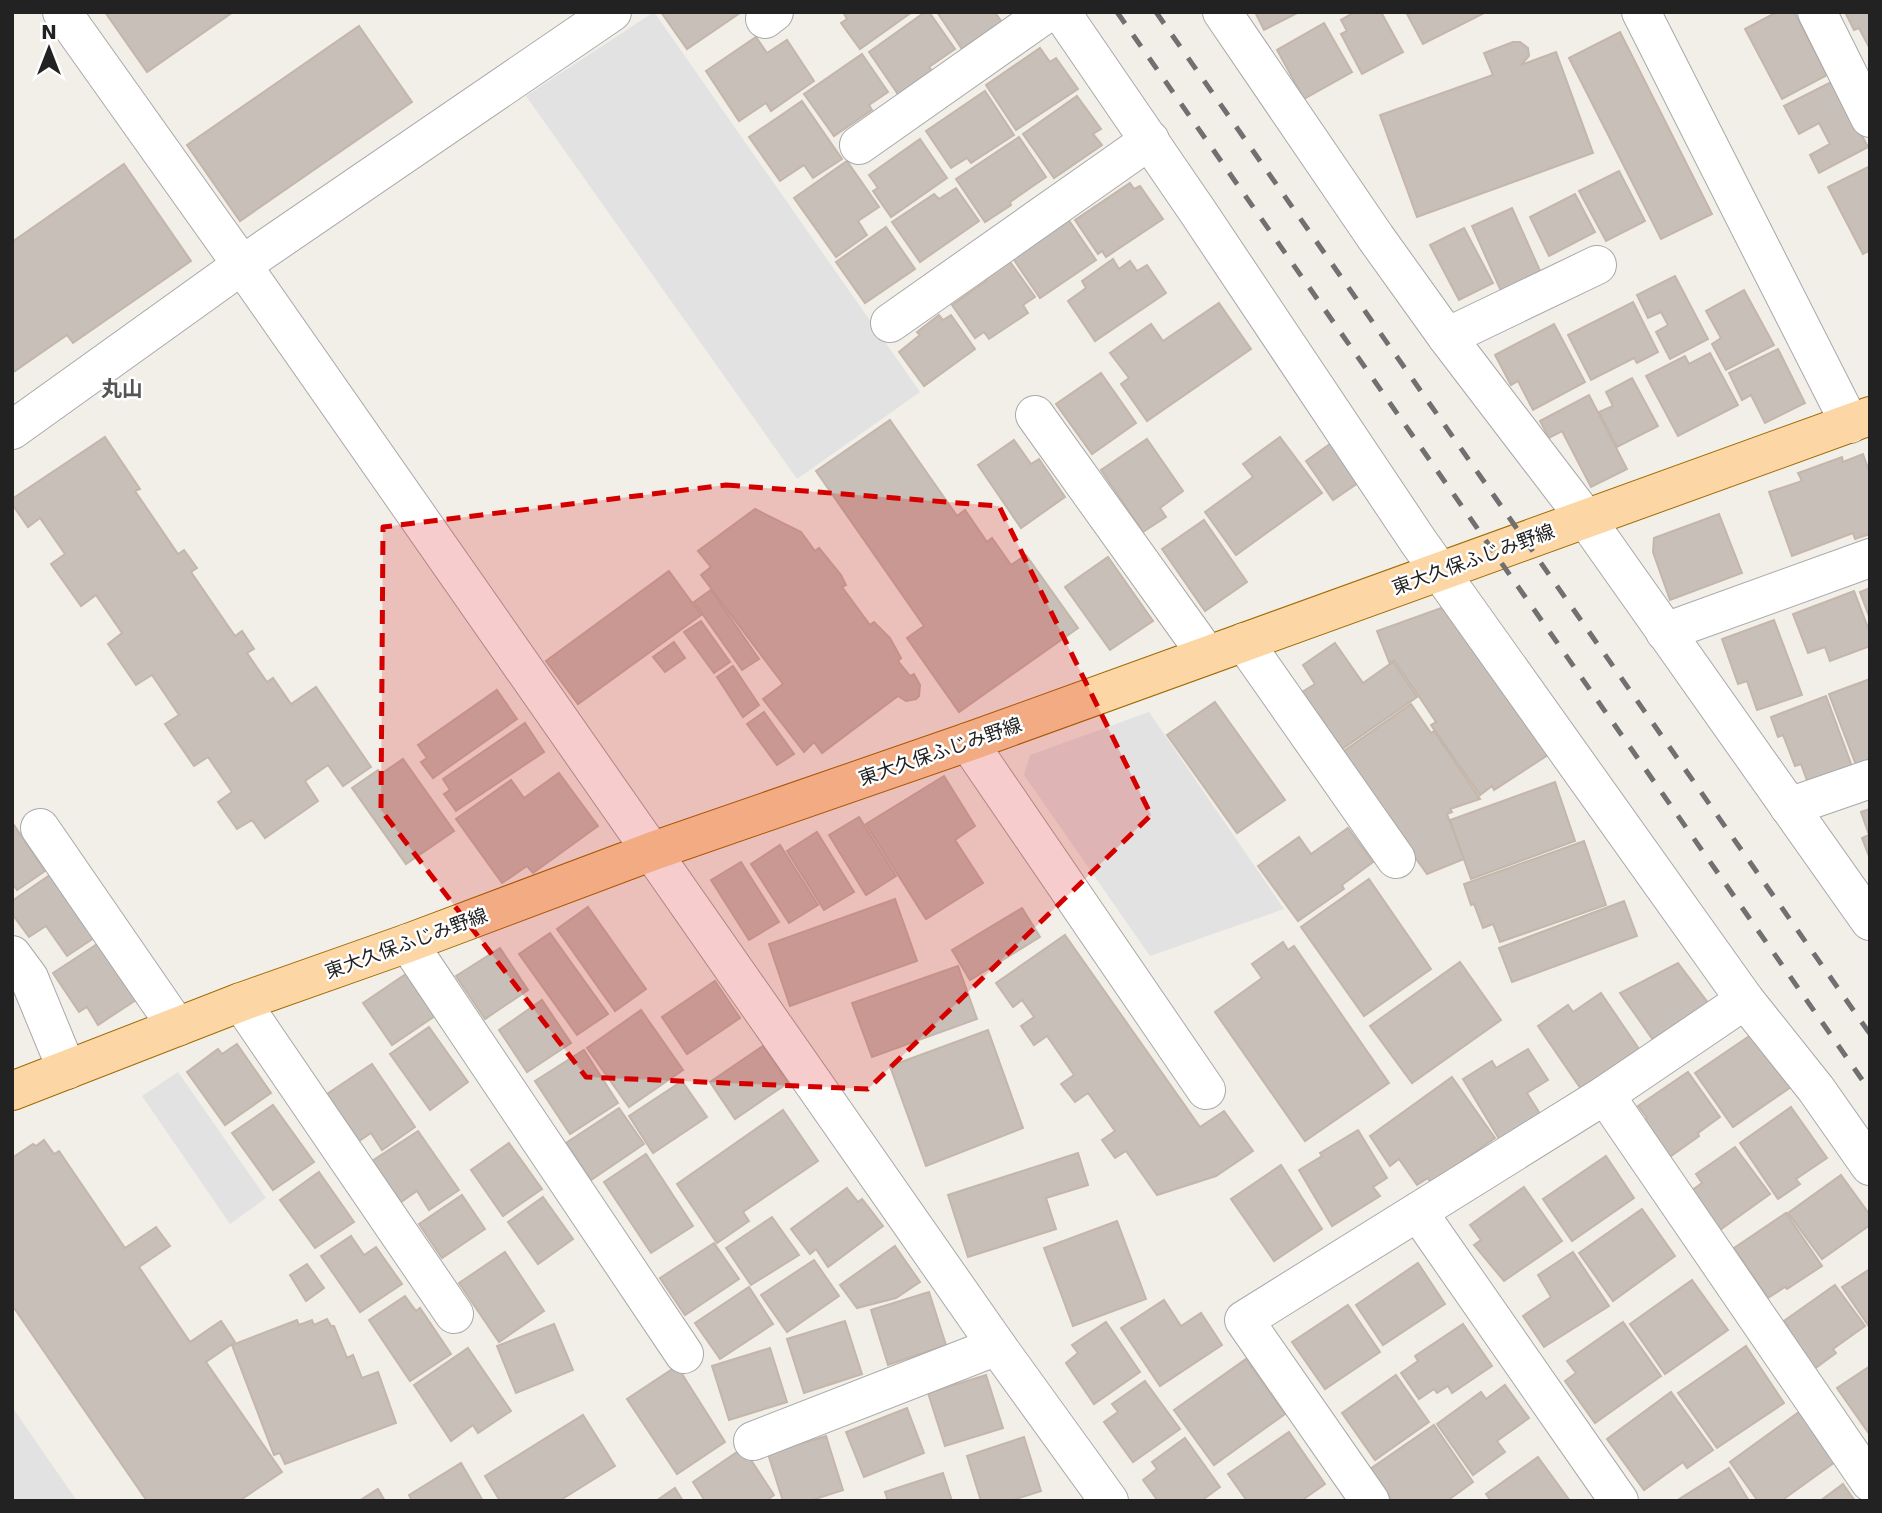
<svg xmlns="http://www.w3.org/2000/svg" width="1882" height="1513" viewBox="0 0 1882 1513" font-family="'DejaVu Sans','Noto Sans JP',sans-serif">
<rect width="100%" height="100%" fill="#f2efe9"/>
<!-- parking -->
<g fill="#e2e2e2">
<polygon points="654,12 920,392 797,479 526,96"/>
<polygon points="1149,712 1284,909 1150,956 1024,775 1030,755"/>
<polygon points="178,1072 266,1198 230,1224 142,1096"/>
<polygon points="12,1407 77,1501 12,1501"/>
</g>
<!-- building -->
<g fill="#c7bfb8" stroke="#c4b6ab" stroke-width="2">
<polygon points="105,12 233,12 147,72"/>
<polygon points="661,12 740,12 740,13 687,49"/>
<polygon points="843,12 912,12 860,49 841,23 847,19"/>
<polygon points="925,12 929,12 955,49 929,67 934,73 900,97 869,52"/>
<polygon points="937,12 999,12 996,14 1002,22 962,49"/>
<polygon points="1255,12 1299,12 1264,30"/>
<polygon points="1355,12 1381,12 1403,52 1362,74 1341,34 1347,31 1341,20"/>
<polygon points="1406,12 1486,12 1423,44"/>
<polygon points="1777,12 1794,12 1827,75 1782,99 1745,29"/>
<polygon points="1845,12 1870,12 1870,49 1859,28 1854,30"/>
<polygon points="1324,23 1352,72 1304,99 1277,50"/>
<polygon points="359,26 412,102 240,221 187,145"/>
<polygon points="1620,32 1712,214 1661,239 1569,58"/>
<polygon points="756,37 767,53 787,40 814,81 771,111 766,103 739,121 706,71"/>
<polygon points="1513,42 1520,42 1528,48 1529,56 1521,65 1556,52 1593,153 1417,217 1380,115 1493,75 1484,53"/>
<polygon points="1040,48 1050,62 1056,58 1078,89 1016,130 986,85"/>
<polygon points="862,54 888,92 869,105 872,110 834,136 804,94"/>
<polygon points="1833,81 1868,147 1819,173 1810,155 1830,144 1819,123 1799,134 1784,106"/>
<polygon points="985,91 1014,135 971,163 967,158 951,168 926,131"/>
<polygon points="1077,96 1101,129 1093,134 1102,145 1054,178 1023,134"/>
<polygon points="802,101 842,159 813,178 804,165 780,181 749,137"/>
<polygon points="1019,137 1046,177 1010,202 1011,205 985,222 956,179"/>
<polygon points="920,139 947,178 891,217 873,191 878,188 869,175"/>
<polygon points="847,161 879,207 858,221 867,235 836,257 794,198"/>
<polygon points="124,164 191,261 73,343 67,335 12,373 12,242"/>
<polygon points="1870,166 1870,250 1863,254 1828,187"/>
<polygon points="1619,171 1645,221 1606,241 1579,191"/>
<polygon points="1130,183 1134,189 1140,186 1163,219 1106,257 1102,251 1098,254 1075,220"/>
<polygon points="956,188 979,221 920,262 892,222 934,194 939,199"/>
<polygon points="1575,194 1595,232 1549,256 1530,217"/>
<polygon points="1512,208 1541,273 1501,291 1472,226"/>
<polygon points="1068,219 1096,260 1040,298 1012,257"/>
<polygon points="886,227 915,269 865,303 836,262"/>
<polygon points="1464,228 1493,283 1459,300 1430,245"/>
<polygon points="1008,259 1035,297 1023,305 1028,313 989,339 984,332 975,338 952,305 986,281 983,276"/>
<polygon points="1113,259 1119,269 1130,261 1137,271 1147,265 1166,293 1095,341 1068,301 1086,288 1082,281"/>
<polygon points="1675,276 1708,339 1670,359 1656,332 1668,325 1661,312 1648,318 1637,295"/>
<polygon points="1744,290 1774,345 1726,370 1712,344 1721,338 1706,311"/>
<polygon points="1633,302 1658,352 1637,363 1634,358 1591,380 1568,335"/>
<polygon points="1219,303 1251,349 1147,421 1121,384 1129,378 1110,353 1151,324 1163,341"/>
<polygon points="939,315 943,320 951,315 975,349 924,386 899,352 920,335 917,332"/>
<polygon points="1554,324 1585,382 1533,410 1518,381 1511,385 1495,355"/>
<polygon points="1778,349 1805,403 1765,423 1751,395 1742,400 1729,373"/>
<polygon points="1710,353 1738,405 1678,436 1646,376 1685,356 1689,364"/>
<polygon points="1101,373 1136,423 1092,454 1056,404"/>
<polygon points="1632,378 1658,426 1617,447 1599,412 1613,406 1606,392"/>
<polygon points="1589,395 1627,469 1591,487 1562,431 1549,438 1540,421"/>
<polygon points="890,420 957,516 965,510 987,542 992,538 1011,565 1026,555 1078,628 959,712 907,638 924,626 816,471"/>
<polygon points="105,437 140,489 135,491 178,554 184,550 197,568 191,572 235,636 242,631 254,649 247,653 267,682 273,678 291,704 316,687 371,767 343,786 328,765 305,781 318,801 265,838 252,820 237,829 218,802 232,792 208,757 194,766 165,724 179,715 152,675 136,685 108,644 122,633 96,595 81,606 51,564 65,554 40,518 28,527 12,504 12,499"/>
<polygon points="1280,437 1322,493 1236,555 1205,512 1253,477 1243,464"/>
<polygon points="1147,439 1183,491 1160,508 1166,517 1143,532 1101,470"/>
<polygon points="1014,440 1031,464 1039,459 1065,497 1021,528 978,465"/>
<polygon points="1330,444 1358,483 1333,500 1306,461"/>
<polygon points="1863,454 1870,474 1870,534 1855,539 1853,533 1792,556 1769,492 1802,481 1798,473 1842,457 1843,462"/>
<polygon points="755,509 801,532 815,551 819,548 841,575 846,585 842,587 870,625 874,622 890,638 901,658 898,661 910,676 914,674 920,685 919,696 916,699 906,701 898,696 822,753 814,742 804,752 763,699 783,684 701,575 711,567 698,551"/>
<polygon points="1719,514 1742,573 1670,600 1653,552 1654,538"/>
<polygon points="1204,520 1247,582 1205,611 1162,549"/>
<polygon points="1108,557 1153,621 1110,650 1065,587"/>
<polygon points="669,571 701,615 578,704 546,661"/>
<polygon points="1870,588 1870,619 1860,592"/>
<polygon points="711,590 759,659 742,670 694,602"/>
<polygon points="1854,591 1870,633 1870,646 1830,661 1825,647 1808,653 1793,614"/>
<polygon points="1441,608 1456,618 1551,753 1494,790 1492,786 1480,795 1431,725 1436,722 1418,695 1394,660 1390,664 1377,631"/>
<polygon points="1774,620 1802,695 1757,710 1747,681 1738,684 1722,639"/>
<polygon points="701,621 730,662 714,673 684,632"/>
<polygon points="674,642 685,658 665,672 653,657"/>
<polygon points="1335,643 1363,683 1393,662 1417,697 1342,749 1302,692 1315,684 1303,665"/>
<polygon points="733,666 759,705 743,717 717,677"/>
<polygon points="1870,679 1870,760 1856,765 1829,694"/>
<polygon points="497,690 517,719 433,778 421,762 427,758 418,745"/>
<polygon points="1826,696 1853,769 1809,786 1801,764 1795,766 1783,735 1778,737 1771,717"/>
<polygon points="1215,702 1285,800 1237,833 1167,735"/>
<polygon points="1411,704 1431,733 1434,731 1480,799 1450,809 1452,812 1447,814 1464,859 1427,874 1341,753"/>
<polygon points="764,712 794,754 777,765 747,724"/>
<polygon points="525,723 544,752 456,811 444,794 450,790 443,779"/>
<polygon points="403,759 454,831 406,864 352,788 378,770 381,774"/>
<polygon points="559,773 598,826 533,873 527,866 502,883 456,819 511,780 524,798"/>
<polygon points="944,776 975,826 955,840 983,883 926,919 866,824"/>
<polygon points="1555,782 1575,841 1471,879 1450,820"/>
<polygon points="1870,809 1870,859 1862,838 1869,835 1861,812"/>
<polygon points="859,817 896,876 866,895 829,835"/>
<polygon points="12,822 45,871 17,890 12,883"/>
<polygon points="1348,828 1373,862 1342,885 1344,889 1298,921 1258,866 1299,837 1311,854"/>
<polygon points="817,832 854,892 824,910 787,851"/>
<polygon points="1584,841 1606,905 1500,942 1493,924 1483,928 1474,904 1471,905 1464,884"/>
<polygon points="780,845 818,905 789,923 751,864"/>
<polygon points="741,862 779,922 749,940 711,880"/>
<polygon points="50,875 94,938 67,956 46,926 29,937 12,914 12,901"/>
<polygon points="1369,879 1431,969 1364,1016 1301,927"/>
<polygon points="895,899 917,961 790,1006 769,944"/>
<polygon points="1624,901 1637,936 1512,982 1499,948"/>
<polygon points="588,907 646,989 615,1011 557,929"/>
<polygon points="1022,908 1040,937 970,980 952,950"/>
<polygon points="550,933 608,1014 577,1035 519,954"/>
<polygon points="1065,935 1200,1127 1224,1111 1253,1151 1216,1176 1157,1195 1126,1151 1115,1158 1102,1140 1115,1131 1088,1093 1075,1102 1061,1084 1074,1075 1047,1036 1034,1045 1021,1026 1034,1017 1022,1000 1013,1007 996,983"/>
<polygon points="1283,942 1288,950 1294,946 1389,1083 1305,1141 1215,1012 1262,978 1252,964"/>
<polygon points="99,943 136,1000 98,1025 87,1007 79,1012 53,973"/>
<polygon points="500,948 528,990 485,1019 456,976"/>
<polygon points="1460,962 1501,1020 1412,1083 1370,1026"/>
<polygon points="1678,963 1712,1008 1658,1047 1620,993"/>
<polygon points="958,966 977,1019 872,1057 852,1003"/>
<polygon points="406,974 435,1016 392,1045 363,1003"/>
<polygon points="715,981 740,1018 687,1054 662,1017"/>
<polygon points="1601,993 1639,1049 1581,1089 1538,1026 1568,1005 1573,1012"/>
<polygon points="542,1000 571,1043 527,1072 499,1030"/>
<polygon points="641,1010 683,1070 629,1107 587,1048"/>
<polygon points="429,1027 468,1082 430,1110 390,1054"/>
<polygon points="988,1030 1023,1128 926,1166 890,1066"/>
<polygon points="1754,1033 1791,1087 1733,1127 1695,1073"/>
<polygon points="237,1044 271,1093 225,1125 187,1072 218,1049 222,1054"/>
<polygon points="763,1046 788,1083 735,1119 710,1082"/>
<polygon points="1528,1049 1548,1080 1527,1093 1542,1117 1501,1142 1463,1079 1492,1061 1496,1068"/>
<polygon points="584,1050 618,1103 570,1134 535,1081"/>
<polygon points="372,1064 415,1127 382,1150 371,1133 359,1141 327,1094"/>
<polygon points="1688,1072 1720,1117 1698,1133 1699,1136 1664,1161 1638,1125 1647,1118 1638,1106"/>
<polygon points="1452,1077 1495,1138 1431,1183 1428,1178 1417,1185 1399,1159 1390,1166 1370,1136"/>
<polygon points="682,1081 707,1117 653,1153 629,1116"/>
<polygon points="273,1105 314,1162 273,1190 232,1133"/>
<polygon points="1791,1107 1827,1158 1796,1179 1800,1184 1778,1199 1740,1143"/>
<polygon points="619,1108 644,1144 591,1180 566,1143"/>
<polygon points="783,1110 818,1161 743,1212 749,1221 717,1243 677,1184"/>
<polygon points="1358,1130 1387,1178 1373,1187 1380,1196 1332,1226 1299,1170 1322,1156 1320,1153"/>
<polygon points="418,1131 459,1190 429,1210 417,1191 401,1202 372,1161"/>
<polygon points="44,1140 54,1154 59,1151 125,1248 156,1227 170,1246 139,1267 190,1342 221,1321 235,1342 206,1362 282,1472 239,1501 147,1501 12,1305 12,1158 33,1144 36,1146"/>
<polygon points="509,1143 542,1189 503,1216 471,1170"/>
<polygon points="1735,1147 1770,1194 1717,1232 1688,1193 1702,1183 1696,1174"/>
<polygon points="1078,1153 1088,1185 1046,1198 1056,1229 968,1257 948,1195"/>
<polygon points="646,1154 693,1226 651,1253 604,1182"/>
<polygon points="1606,1156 1634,1198 1572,1241 1543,1199"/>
<polygon points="1281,1165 1322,1229 1274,1261 1231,1199"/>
<polygon points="319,1172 354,1222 315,1248 280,1200"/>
<polygon points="1841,1175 1870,1215 1870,1225 1822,1259 1788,1213"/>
<polygon points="1524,1187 1562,1241 1504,1281 1474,1245 1481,1240 1470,1225"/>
<polygon points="847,1188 858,1202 862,1199 883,1226 828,1267 816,1249 810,1254 791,1229"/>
<polygon points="462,1195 485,1229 442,1258 419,1224"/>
<polygon points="543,1197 573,1239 538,1264 508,1222"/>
<polygon points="1642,1209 1675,1256 1613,1301 1579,1253"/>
<polygon points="1786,1213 1822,1266 1787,1289 1785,1287 1768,1298 1734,1248"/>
<polygon points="772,1217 799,1255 751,1285 726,1248"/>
<polygon points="1117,1221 1146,1299 1073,1326 1044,1248"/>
<polygon points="351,1236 364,1255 376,1247 402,1284 360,1312 321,1256"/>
<polygon points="714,1243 739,1279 685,1315 660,1278"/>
<polygon points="895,1246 920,1282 896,1298 857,1308 840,1285"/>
<polygon points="505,1252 544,1311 499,1342 459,1283"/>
<polygon points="1573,1252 1609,1306 1544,1347 1523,1316 1551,1297 1538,1275"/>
<polygon points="814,1260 839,1296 787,1332 761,1295"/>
<polygon points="1418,1263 1445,1304 1383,1345 1356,1305"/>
<polygon points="307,1264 324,1288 306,1301 290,1275"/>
<polygon points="1870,1269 1870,1328 1842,1287"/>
<polygon points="1692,1280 1728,1330 1665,1374 1630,1324"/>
<polygon points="1835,1285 1865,1326 1833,1349 1836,1353 1810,1372 1781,1331 1788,1326 1784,1321"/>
<polygon points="749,1287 773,1324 720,1359 695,1323"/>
<polygon points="929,1292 946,1345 888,1365 871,1310"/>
<polygon points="405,1296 416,1311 420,1308 451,1354 410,1381 369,1320"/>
<polygon points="1164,1300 1181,1326 1201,1313 1222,1345 1160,1386 1121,1328"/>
<polygon points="1348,1305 1380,1352 1325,1389 1292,1342"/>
<polygon points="327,1319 331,1326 334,1326 347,1358 353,1355 362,1378 378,1372 396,1423 285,1464 280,1453 274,1455 232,1345 297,1320 299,1325 312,1320 314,1325"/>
<polygon points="845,1321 862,1374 804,1393 787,1339"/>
<polygon points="1106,1322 1140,1372 1094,1404 1066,1363 1078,1353 1072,1345"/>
<polygon points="1623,1322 1661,1376 1595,1423 1565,1381 1576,1373 1567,1361"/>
<polygon points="554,1324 573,1370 516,1393 497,1346"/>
<polygon points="1463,1324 1492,1366 1452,1393 1448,1386 1437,1393 1434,1389 1419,1399 1401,1373 1418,1361 1415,1356"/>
<polygon points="1746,1346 1784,1403 1717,1448 1678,1393"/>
<polygon points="468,1348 511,1411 478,1433 473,1425 451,1441 414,1385"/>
<polygon points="770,1348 787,1402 729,1420 712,1366"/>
<polygon points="1246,1359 1285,1414 1214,1465 1174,1410"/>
<polygon points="677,1366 725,1442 677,1474 627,1399"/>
<polygon points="1870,1366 1870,1435 1837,1388"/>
<polygon points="986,1375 1003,1428 945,1446 928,1393"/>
<polygon points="1396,1375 1429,1422 1375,1460 1342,1413"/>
<polygon points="1145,1381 1180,1429 1133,1462 1104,1422 1118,1412 1112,1404"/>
<polygon points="1505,1385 1529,1418 1497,1441 1505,1452 1473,1475 1437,1424 1481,1392 1486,1399"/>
<polygon points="1671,1392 1713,1450 1687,1468 1683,1462 1644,1490 1607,1439"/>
<polygon points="907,1408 924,1453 864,1477 846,1432"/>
<polygon points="1799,1412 1835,1462 1781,1501 1758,1501 1730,1462"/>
<polygon points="583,1415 615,1466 559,1501 500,1501 485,1476"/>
<polygon points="1434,1425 1473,1482 1447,1501 1392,1501 1370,1469"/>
<polygon points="1289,1432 1325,1484 1301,1501 1247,1501 1228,1474"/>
<polygon points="826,1436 843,1490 809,1501 783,1501 768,1454"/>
<polygon points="1024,1437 1041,1491 1010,1501 981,1501 967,1456"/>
<polygon points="1185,1438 1220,1487 1201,1501 1158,1501 1143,1480 1157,1469 1152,1462"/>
<polygon points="743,1448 774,1495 766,1501 705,1501 693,1482"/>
<polygon points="1538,1457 1570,1501 1491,1501 1486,1494"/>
<polygon points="461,1463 483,1501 412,1501 409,1495"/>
<polygon points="1729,1468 1749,1501 1676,1501"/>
<polygon points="943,1473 952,1501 888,1501 885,1492"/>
<polygon points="1843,1484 1855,1501 1820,1501"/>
<polygon points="675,1488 683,1501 656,1501"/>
<polygon points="378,1489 385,1501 359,1501"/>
</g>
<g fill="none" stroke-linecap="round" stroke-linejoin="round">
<!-- minor casing -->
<g stroke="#a9a9a9" stroke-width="40">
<g id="minor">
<polyline points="62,12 242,265 997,1346 1109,1501"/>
<polyline points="1061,12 1198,212 1418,541 1745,1000 1816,1089 1870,1166"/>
<polyline points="1222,12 1376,238 1447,337 1586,519 1870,921"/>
<polyline points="1641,12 1850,424"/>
<polyline points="1817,12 1870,118"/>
<polyline points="765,19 774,12"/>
<polyline points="859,145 1048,12"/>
<polyline points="890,323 1150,140"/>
<polyline points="1447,337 1597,265"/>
<polyline points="1035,415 1207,655"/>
<polyline points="12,430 242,265 612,12"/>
<polyline points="1665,632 1870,558"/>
<polyline points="1244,642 1396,859"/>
<polyline points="968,742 1206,1090"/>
<polyline points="1789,807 1870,779"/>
<polyline points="40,828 177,1027"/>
<polyline points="408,943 684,1354"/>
<polyline points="12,955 29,978 67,1070"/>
<polyline points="241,1002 454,1314"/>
<polyline points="1605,1095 1870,1482"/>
<polyline points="1418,1212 1619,1501"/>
<polyline points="753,1441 997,1346"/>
<polyline points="1370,1501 1244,1320 1605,1095 1745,1000"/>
</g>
</g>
<!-- major casing -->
<g stroke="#a06b00" stroke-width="40">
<polyline id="major" points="12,1091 241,1002 408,943 653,851 968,742 1870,416"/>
</g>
<!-- minor -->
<use href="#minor" stroke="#fff" stroke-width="38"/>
<!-- major -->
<use href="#major" stroke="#fcd6a4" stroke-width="38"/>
<!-- rail -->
<g stroke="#707070" stroke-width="5" stroke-dasharray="14 14" stroke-linecap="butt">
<polyline points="1117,12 1870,1091"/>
<polyline points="1156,12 1870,1034"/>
</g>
</g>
<!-- marked area -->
<path fill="#d40000" fill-opacity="0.2" stroke="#d40000" stroke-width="5" stroke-dasharray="14 9" stroke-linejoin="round" d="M726,485L999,506L1151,815L868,1089L586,1077L381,810L383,527Z"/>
<g text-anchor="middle" stroke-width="5" stroke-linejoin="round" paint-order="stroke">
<!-- street labels -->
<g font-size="19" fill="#222" stroke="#fff">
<text transform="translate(1473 559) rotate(-20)" y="7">東大久保ふじみ野線</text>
<text transform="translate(940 751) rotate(-19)" y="7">東大久保ふじみ野線</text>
<text transform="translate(406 943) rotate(-20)" y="7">東大久保ふじみ野線</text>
</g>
<!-- neighbourhood labels -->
<g font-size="21" font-weight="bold" fill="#555" stroke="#fff">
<text x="122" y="396">丸山</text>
</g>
</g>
<!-- border -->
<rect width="1882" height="1513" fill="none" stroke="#222222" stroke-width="28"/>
<!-- north arrow -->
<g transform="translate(49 49)" stroke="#ffffff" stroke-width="5" paint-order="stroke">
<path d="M0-5L12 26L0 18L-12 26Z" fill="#222222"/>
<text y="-10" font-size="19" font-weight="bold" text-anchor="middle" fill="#222222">N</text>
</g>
</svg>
